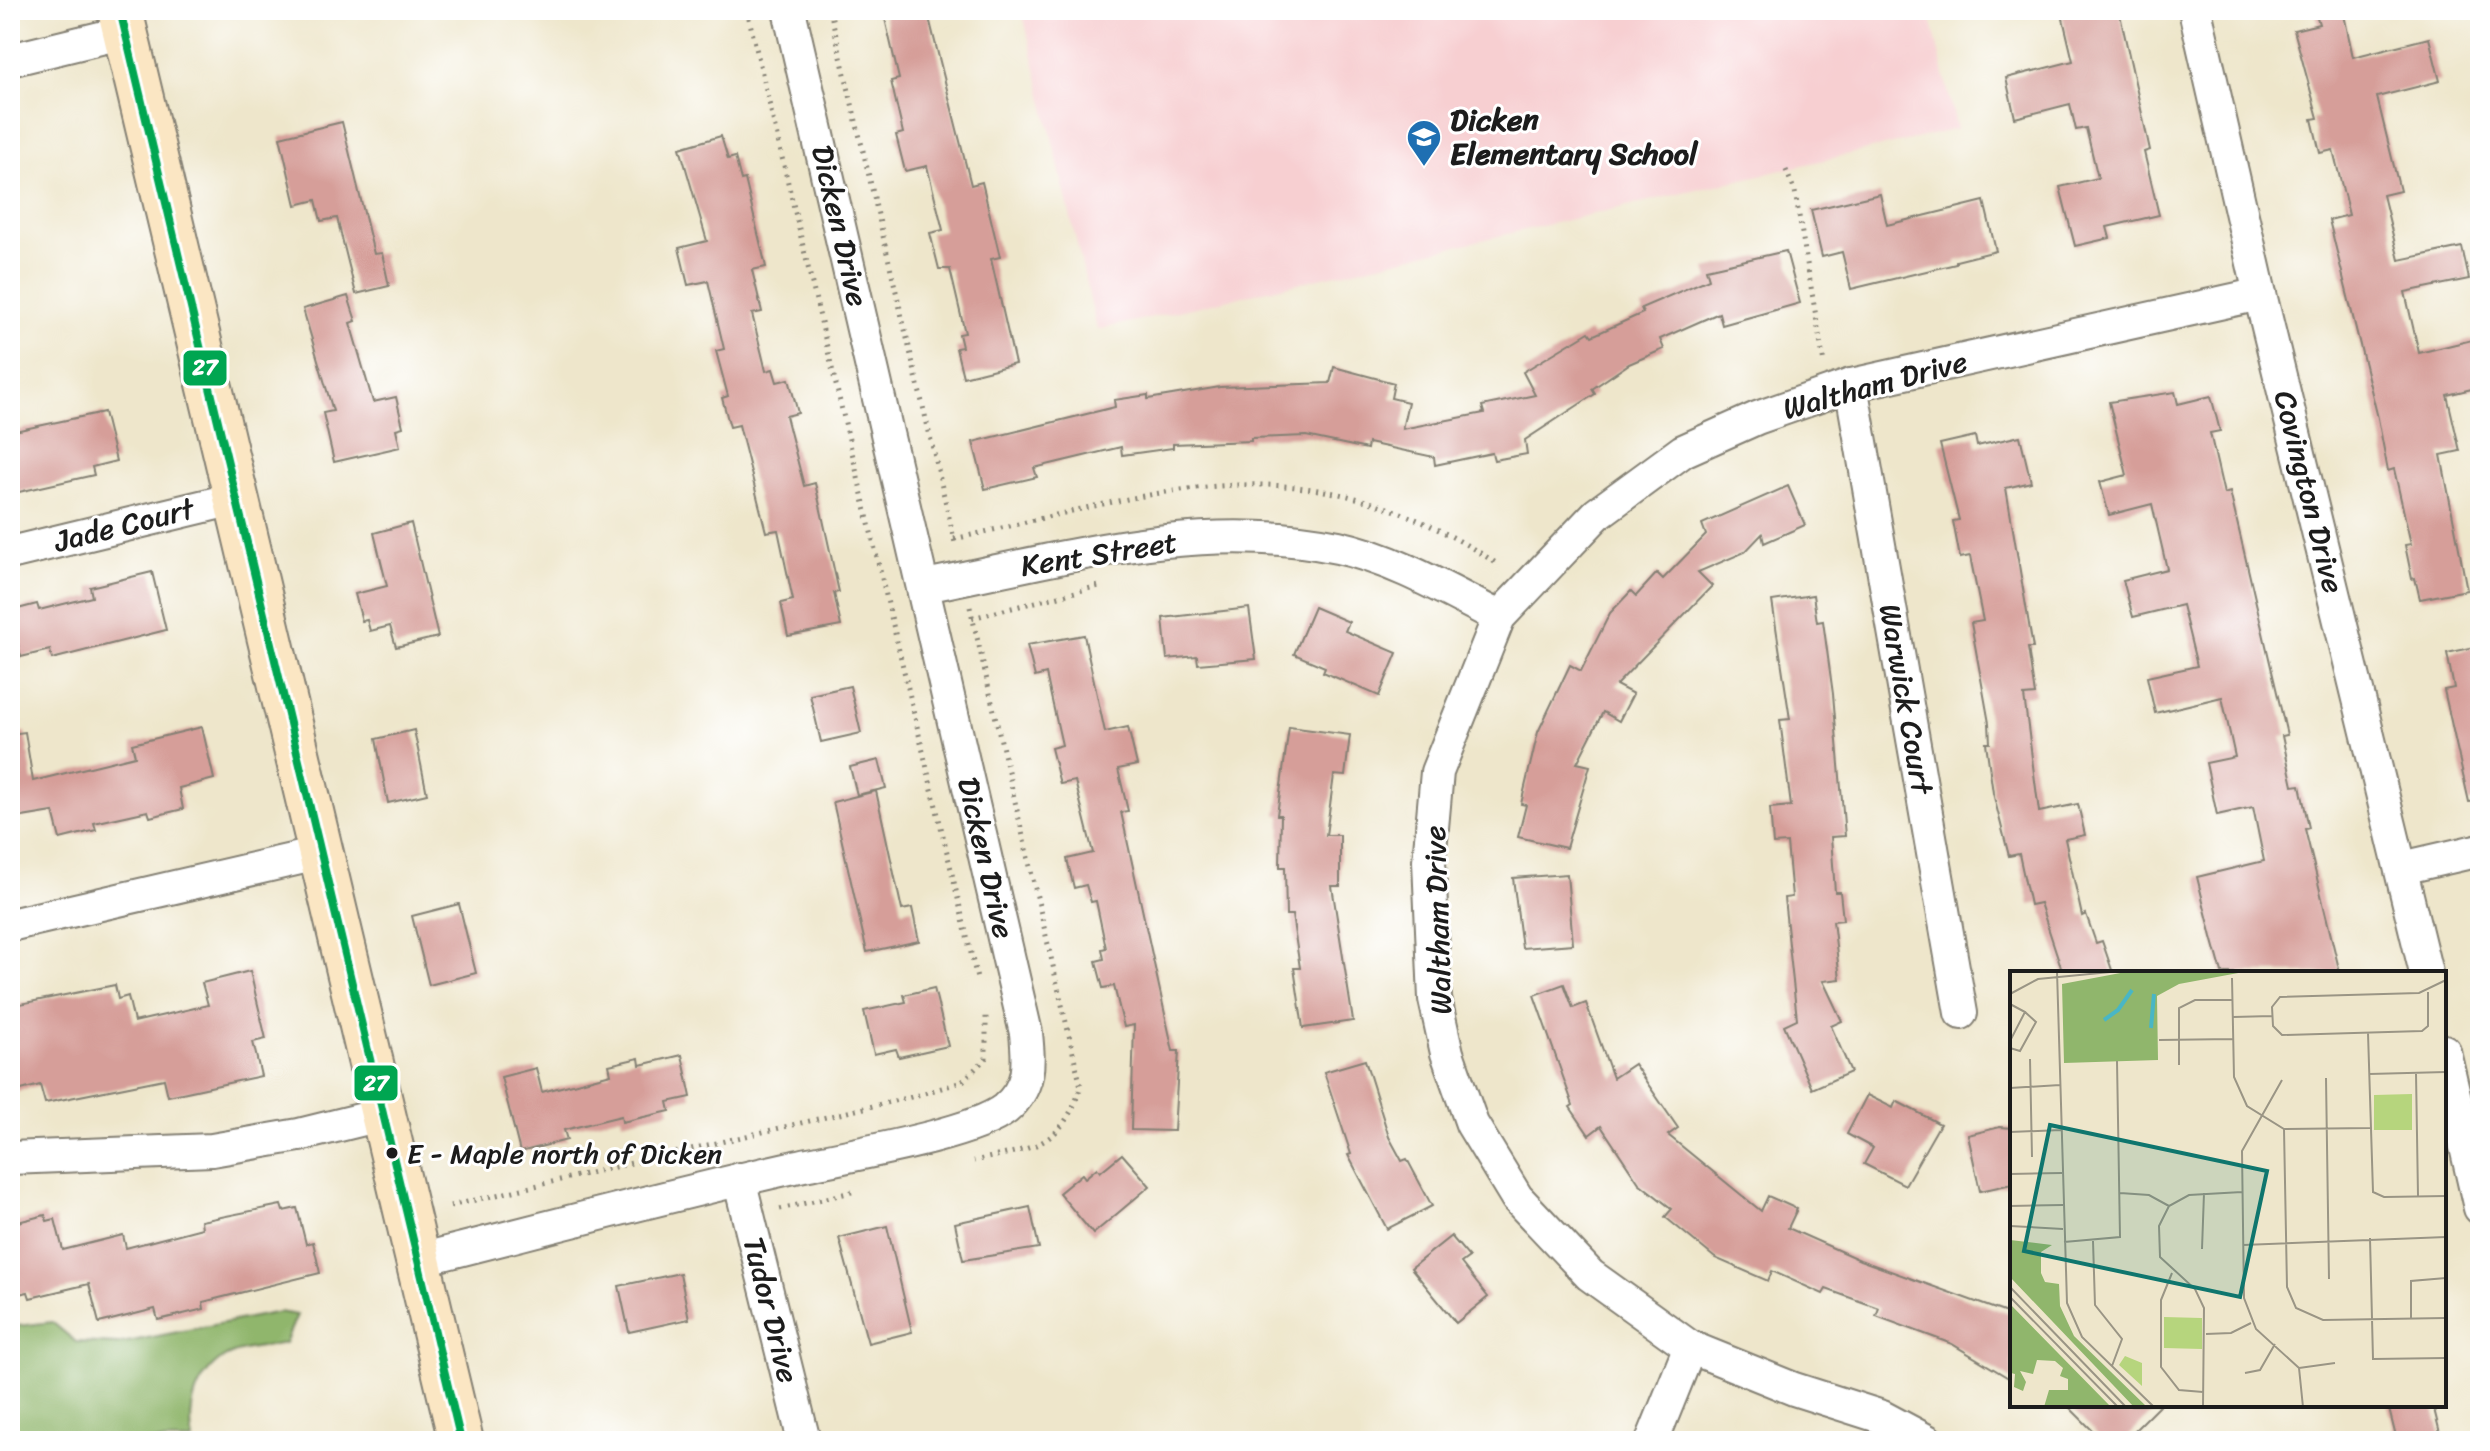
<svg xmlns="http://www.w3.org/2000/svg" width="2490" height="1451" viewBox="0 0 2490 1451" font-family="Sriracha,sans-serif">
<rect width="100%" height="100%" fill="#fff"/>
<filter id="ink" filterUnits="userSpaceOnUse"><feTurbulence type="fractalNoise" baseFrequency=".0125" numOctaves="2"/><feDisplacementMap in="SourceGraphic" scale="16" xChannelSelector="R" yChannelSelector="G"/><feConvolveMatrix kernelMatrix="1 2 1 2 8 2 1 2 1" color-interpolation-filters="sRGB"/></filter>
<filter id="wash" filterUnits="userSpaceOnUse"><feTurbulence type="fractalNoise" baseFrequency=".006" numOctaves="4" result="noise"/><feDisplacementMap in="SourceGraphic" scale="32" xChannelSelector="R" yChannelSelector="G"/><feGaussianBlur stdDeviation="1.8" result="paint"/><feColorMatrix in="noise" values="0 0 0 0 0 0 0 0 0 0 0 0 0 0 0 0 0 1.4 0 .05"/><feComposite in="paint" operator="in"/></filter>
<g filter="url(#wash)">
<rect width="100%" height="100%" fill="#eee6cb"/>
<!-- built -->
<polygon fill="#f7cfd1" points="1022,10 1929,10 1957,129 1097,330"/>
<!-- forest -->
<path fill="#90b66c" stroke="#566944" stroke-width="2" d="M279,1312L297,1315L285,1343C267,1347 238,1348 223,1358C195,1377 187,1410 193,1441H10V1327L52,1322L76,1342L117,1344Z"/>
<g id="blocks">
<!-- building -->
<g fill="#d69e99">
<polygon points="883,10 927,10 971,185 982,182 1000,257 991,259 1015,364 963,377 956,348 962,347 959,334 965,333 950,269 939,269 930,233 943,230 927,166 905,171 896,135 903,133 891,81 899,79"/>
<polygon points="2061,10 2119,10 2150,150 2144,152 2159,215 2107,227 2110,238 2075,246 2060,187 2098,178 2086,128 2076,130 2070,104 2015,118 2006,78 2073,61"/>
<polygon points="2315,10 2343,10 2353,57 2429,38 2440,81 2377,97 2400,191 2383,195 2399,260 2462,247 2469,279 2405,292 2419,353 2480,338 2480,387 2447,395 2460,451 2441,455 2467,590 2420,599 2415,578 2412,579 2405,545 2411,544 2394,469 2388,471 2378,418 2329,220 2349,215 2333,150 2320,153 2312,119 2318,118 2294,30 2319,24"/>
<polygon points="342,122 374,254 382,253 389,286 356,294 337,218 321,221 316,200 296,205 280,137"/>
<polygon points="721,136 728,159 735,157 741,180 745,179 766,267 752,270 762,312 752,314 766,371 773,369 777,382 789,379 798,413 786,416 804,486 815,483 839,592 834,593 841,626 788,636 781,603 793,600 778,530 766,532 739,425 730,427 722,398 728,396 716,351 724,349 708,281 688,285 679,248 707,241 680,148"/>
<polygon points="1880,194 1887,225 1984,201 1996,251 1956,261 1956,264 1851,289 1842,252 1822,257 1811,210"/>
<polygon points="1786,251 1800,303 1722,325 1719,313 1660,339 1664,349 1629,364 1592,389 1595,394 1525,440 1527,454 1494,460 1492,453 1435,465 1434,457 1368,443 1367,449 1306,436 1251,438 1251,441 1173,444 1173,448 1122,455 1121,447 1034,468 1037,477 985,489 973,442 1115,407 1114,400 1148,395 1148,399 1220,387 1330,383 1334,367 1394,383 1391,398 1408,402 1402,429 1484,413 1482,406 1535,395 1523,372 1589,332 1592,336 1643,313 1641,308 1709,279 1706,269"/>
<polygon points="348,296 356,321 350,323 373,402 396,397 403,427 396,429 400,447 334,462 323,413 333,411 303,309"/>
<polygon points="2175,392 2178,404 2211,396 2220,431 2210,433 2224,494 2230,492 2287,735 2282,736 2293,786 2300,785 2309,828 2305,829 2340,973 2222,973 2212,937 2197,877 2264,861 2253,807 2217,815 2206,763 2235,757 2222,697 2155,713 2147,677 2197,666 2182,605 2133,617 2123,580 2167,569 2152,504 2109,515 2100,482 2127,475 2109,402"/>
<polygon points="104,412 116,461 92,467 94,475 10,494 10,432"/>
<polygon points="1975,436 1977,446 2020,436 2031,482 2006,488 2033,648 2028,648 2035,695 2024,696 2039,812 2078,804 2085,835 2065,839 2082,916 2086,914 2096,943 2102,941 2113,973 2063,973 2040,903 2030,905 2019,854 2009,856 1993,793 1986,743 1990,743 1989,723 1971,623 1983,621 1970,556 1960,558 1953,521 1959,520 1940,444"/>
<polygon points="1788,486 1805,525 1764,543 1762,534 1745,552 1698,572 1712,586 1616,685 1633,694 1619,721 1603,712 1577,763 1590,766 1566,848 1518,837 1526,805 1521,804 1538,732 1570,665 1581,671 1610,613 1631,591 1636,596 1657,573 1663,579 1706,535 1702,524"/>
<polygon points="411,523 438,637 396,647 390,626 370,631 367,620 362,621 355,594 387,586 374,533"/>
<polygon points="152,572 166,630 52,659 50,650 21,657 10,611 37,604 39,610 92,597 90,587"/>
<polygon points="1813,595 1817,622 1823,621 1833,694 1845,836 1831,837 1835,892 1840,892 1843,920 1833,921 1840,979 1823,981 1842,1021 1831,1026 1851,1072 1812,1089 1784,1025 1797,1019 1784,898 1792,897 1787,843 1773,844 1770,808 1791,806 1780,720 1790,719 1772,601"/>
<polygon points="1314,607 1349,622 1345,631 1397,653 1379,696 1323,672 1325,667 1294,654"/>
<polygon points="1249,608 1256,659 1198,664 1197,656 1167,659 1163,618"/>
<polygon points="1084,635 1105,732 1128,727 1137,765 1118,769 1128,811 1121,812 1173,1051 1179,1051 1174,1131 1131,1130 1134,1025 1124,1027 1114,986 1103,988 1096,961 1104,959 1102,949 1106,948 1096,901 1091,902 1086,885 1074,888 1067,859 1093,853 1075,781 1060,784 1051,748 1062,745 1046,674 1035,677 1027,645"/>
<polygon points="2480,646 2480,801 2469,802 2444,690 2454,688 2447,653"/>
<polygon points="850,686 861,733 821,742 810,695"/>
<polygon points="202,727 214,779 179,788 183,809 150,817 148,811 94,823 96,830 60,839 53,812 10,819 10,734 25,732 33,781 135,756 132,744"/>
<polygon points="1289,727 1350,735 1345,776 1334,775 1326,835 1340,835 1340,886 1332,886 1353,1021 1303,1028 1294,968 1300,968 1292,915 1286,915 1285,867 1280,867 1281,815 1277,815"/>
<polygon points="414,730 427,794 388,803 376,739"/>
<polygon points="879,760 886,788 857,795 850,767"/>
<polygon points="876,791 902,910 912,908 919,941 867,952 833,802"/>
<polygon points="1567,874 1573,944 1522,948 1513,878"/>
<polygon points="459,904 476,973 429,985 412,916"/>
<polygon points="250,971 266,1039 253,1042 261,1076 168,1096 164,1079 45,1103 40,1085 10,1093 10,1006 115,985 118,999 128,996 134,1022 208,1005 202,983"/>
<polygon points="1564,984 1573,1008 1586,1003 1613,1078 1634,1064 1678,1128 1668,1135 1761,1211 1768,1196 1797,1209 1788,1228 1860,1260 2012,1315 2012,1380 1952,1344 1876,1316 1879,1308 1826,1289 1823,1294 1772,1271 1768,1281 1715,1258 1665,1217 1672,1209 1639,1183 1601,1126 1589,1135 1570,1107 1573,1105 1534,995"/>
<polygon points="934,988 948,1046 899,1057 896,1049 874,1054 864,1011 906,1002 904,995"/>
<polygon points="682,1055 691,1097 668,1102 670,1111 622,1122 621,1116 564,1130 567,1140 520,1152 501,1077 536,1068 542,1092 611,1074 609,1065 639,1058 640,1065"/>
<polygon points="1365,1060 1389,1137 1402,1161 1407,1159 1432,1206 1387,1229 1348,1155 1351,1154 1324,1072"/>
<polygon points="1867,1095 1893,1108 1896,1101 1940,1124 1905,1185 1864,1164 1873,1148 1847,1134"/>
<polygon points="2000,1127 2012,1128 2012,1184 1980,1191 1968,1135"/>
<polygon points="1122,1154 1150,1186 1093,1234 1059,1193 1082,1174 1085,1178 1097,1168 1100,1172"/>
<polygon points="281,1205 283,1211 297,1208 306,1244 313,1242 320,1273 203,1302 204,1309 158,1320 155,1309 99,1323 89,1284 30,1298 28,1292 10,1296 10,1224 45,1215 47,1221 55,1219 63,1250 123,1235 126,1248 202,1228 201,1221"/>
<polygon points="1030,1207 1039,1248 963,1260 955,1223"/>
<polygon points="887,1226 912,1332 868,1343 839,1238"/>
<polygon points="1451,1236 1469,1257 1461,1263 1488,1297 1456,1323 1411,1268"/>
<polygon points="680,1273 689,1319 629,1332 619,1286"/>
<polygon points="2067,1405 2160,1405 2124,1441 2103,1441"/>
<polygon points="2388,1405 2433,1405 2442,1441 2397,1441"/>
</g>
</g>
</g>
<g filter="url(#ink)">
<use href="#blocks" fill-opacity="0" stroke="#858174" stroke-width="2"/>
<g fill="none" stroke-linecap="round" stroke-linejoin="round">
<!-- street casing -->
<g stroke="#858174" stroke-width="36">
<g id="street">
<polyline points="2195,10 2260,294 2426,973"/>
<polyline points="10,60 125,32"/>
<polyline points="1851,385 1961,1013"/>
<polyline points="10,553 238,498"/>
<path d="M925,586C1062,559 1198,518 1338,547C1394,559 1448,591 1499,617"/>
<polyline points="2402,868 2480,850"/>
<polyline points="10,925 322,853"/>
<polyline points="2444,1051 2480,1208"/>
<polyline points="10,1158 212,1150 299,1135 384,1114"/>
<polyline points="739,1179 804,1441"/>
<path d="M419,1260C542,1229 666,1196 790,1168C837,1157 971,1136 1005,1109C1031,1087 1029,1064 1026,1033L789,10"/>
<polyline points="1652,1441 1690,1347"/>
<polyline points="1927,1441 1882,1417 1794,1389 1690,1347 1590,1275 1517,1198 1472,1124 1447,1053 1435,999 1429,861 1437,772 1499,617 1597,514 1683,451 1757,418 1851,385 2260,294"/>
</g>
</g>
<!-- secondary casing -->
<g stroke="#858174" stroke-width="48">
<polyline id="secondary" points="120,10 461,1441"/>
</g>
<!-- path -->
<g stroke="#858174" stroke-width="5" stroke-dasharray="2 6" stroke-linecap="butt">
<polyline points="747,10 978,983"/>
<polyline points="830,10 956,547"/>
<polyline points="1786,170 1795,192 1824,364"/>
<path d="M954,539C1163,492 1300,435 1496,563"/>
<path d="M970,607L1081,1087C1060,1149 1034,1147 974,1161"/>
<polyline points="972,618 1099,586"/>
<polyline points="450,1206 911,1097 962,1082 986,1058 986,1016"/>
<polyline points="780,1209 856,1191"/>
</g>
<!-- street -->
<use href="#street" stroke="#fff" stroke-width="32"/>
<!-- secondary -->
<use href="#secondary" stroke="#fbe6c3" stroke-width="44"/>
<!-- bus-1 casing -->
<g stroke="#fff" stroke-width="14">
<polyline id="bus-1" points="120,10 461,1441"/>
</g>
<!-- bus-1 -->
<use href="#bus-1" stroke="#00a651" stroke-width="8"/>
</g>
</g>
<!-- icons -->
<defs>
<g id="school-pin" transform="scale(1.8)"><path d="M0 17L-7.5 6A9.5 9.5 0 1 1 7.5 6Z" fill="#1f6fb2" stroke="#fff"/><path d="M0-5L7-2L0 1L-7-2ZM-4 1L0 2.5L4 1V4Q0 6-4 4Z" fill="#fff"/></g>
</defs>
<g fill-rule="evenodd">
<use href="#school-pin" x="1424" y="137"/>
</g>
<!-- markers -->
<circle fill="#1c1c1c" stroke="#fff" stroke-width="3" cx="392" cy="1153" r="7"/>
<g text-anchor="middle" stroke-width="6" stroke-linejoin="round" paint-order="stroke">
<!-- bus labels -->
<g font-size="28" fill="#1c1c1c" stroke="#fff" text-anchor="start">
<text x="407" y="1163">E - Maple north of Dicken</text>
</g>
<!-- poi labels -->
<g font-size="30" font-weight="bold" fill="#1c1c1c" stroke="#fff" text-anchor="start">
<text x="1450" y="130">Dicken<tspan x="1450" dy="34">Elementary School</tspan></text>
</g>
<!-- street labels -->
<g font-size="30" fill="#1c1c1c" stroke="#fff">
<text transform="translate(840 226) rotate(77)" y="10">Dicken Drive</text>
<text transform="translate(1875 385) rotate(-15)" y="10">Waltham Drive</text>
<text transform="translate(2309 492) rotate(76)" y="10">Covington Drive</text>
<text transform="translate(124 525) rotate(-14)" y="10">Jade Court</text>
<text transform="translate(1099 554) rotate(-9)" y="10">Kent Street</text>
<text transform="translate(1906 699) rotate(80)" y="10">Warwick Court</text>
<text transform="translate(986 858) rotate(77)" y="10">Dicken Drive</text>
<text transform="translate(1438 920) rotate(-92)" y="10">Waltham Drive</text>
<text transform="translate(771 1310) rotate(76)" y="10">Tudor Drive</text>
</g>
</g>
<!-- overview -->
<g transform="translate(2010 971)">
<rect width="436" height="436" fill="#eee6cb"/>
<path d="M402,123V159H364V124ZM154,346L192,347V378L154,377ZM115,385L132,392V415L109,394Z" fill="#b6d57d"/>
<path d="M121,0H239L169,13L147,25L148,89L54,92L52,13ZM0,269L42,274L31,281V302L35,311L49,313L50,335L64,365L137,436H124L0,306ZM0,333L101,436H34L39,419H58V408L50,405L53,397L45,390L27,389L23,403L10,400L16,411L13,420L4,416L5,403L1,402L0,422Z" fill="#90b66c"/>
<path fill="none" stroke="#49b6c5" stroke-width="4" d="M94,49L108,39L122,19M141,57L144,23"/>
<path fill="none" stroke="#9a9585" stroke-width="2" d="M47,0L57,332L72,366L144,436M222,7L224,106L237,135L274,158L360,157M418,21V55L412,60L272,64L263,55L262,36L270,26L409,22L436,9M0,23L28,8L111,0M0,33L15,41L0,70M223,46L262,45M358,62L363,221L374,226L436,225M149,69L223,68M0,77L10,80L26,51L15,41M20,88L22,186M169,94V37L185,29H222M406,102L408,225M359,103L436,101M316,107L319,308M272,109L232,180L234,327L246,358L289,397L293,436M0,117L50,114M274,158L277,316L286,337L313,349L436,347M0,161L51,159M0,203L52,202M110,222L139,224L159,235M0,235L53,234M0,255L53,258M360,267L363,388L436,387M83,270L85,334L112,368L102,395M54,271L110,266L107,90M233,274L436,266M192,278L194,222M162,302L151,329V396L169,419L193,421M0,316L116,436M0,326L107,435M401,347V310L436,307M196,363L221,362L241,352M289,397L325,392M235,402L250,399L265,373M193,436L194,337L185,318L150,286L149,255L159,235L179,224L232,221"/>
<path fill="#0f766e" fill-opacity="0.15" stroke="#0f766e" stroke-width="4" d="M40,154L257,200L230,326L14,280Z"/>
<rect width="436" height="436" fill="none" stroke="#1c1c1c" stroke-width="4"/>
</g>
<g stroke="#fff" stroke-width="3">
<rect x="182" y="349" width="46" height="38" rx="8" fill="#00a651"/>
<rect x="353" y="1064" width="46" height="38" rx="8" fill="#00a651"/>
</g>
<g font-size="22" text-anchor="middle" font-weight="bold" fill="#fff">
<text x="205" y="375">27</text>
<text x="376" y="1091">27</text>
</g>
<!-- margin -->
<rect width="2490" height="1451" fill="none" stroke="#fff" stroke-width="40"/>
</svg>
